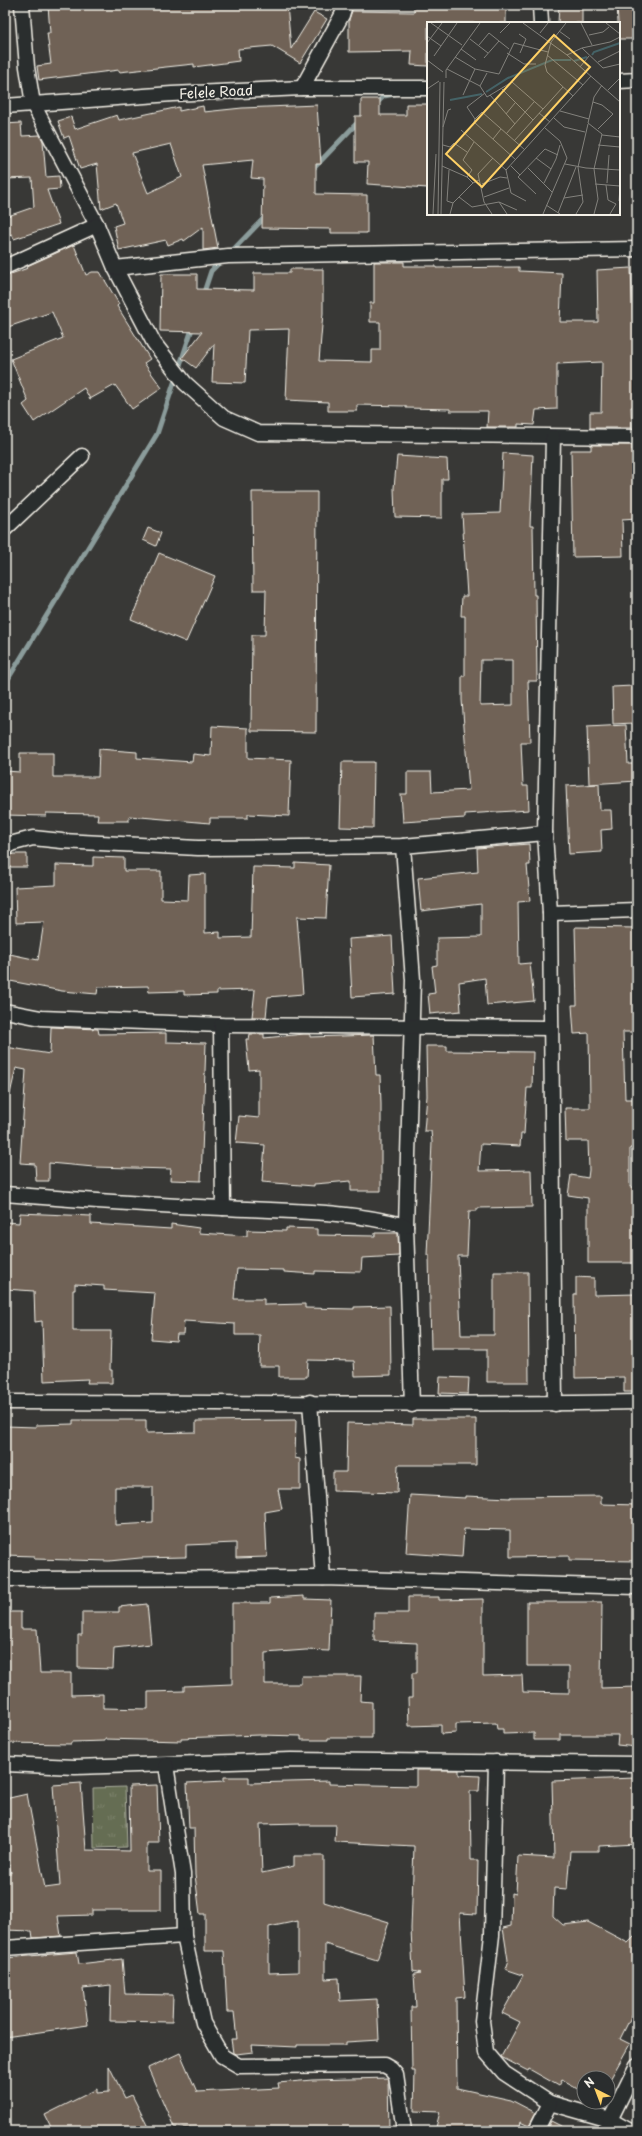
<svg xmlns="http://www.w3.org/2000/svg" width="642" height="2136" viewBox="0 0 642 2136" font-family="'Playpen Sans',sans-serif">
<defs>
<pattern id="grass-tufts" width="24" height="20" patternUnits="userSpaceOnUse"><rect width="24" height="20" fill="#656d53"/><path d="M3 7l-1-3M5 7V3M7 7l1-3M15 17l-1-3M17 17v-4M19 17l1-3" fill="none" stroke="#7c826c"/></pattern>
</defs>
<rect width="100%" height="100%" fill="#383836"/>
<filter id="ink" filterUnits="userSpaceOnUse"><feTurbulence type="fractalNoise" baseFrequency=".025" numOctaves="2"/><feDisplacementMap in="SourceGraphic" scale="8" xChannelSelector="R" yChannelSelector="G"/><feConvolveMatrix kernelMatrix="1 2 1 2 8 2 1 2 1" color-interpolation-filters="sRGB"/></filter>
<g filter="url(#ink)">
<!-- grass -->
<polygon fill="url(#grass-tufts)" stroke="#acaf9e" points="125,1787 127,1847 94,1848 93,1788"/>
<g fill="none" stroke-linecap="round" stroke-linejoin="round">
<!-- stream -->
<g stroke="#8b9c9b" stroke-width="5">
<polyline points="453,23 458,5"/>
<polyline points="376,104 384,96 395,94"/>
<polyline points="312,170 359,121"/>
<polyline points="229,254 267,215"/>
<polyline points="203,295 211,271 223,259"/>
<polyline points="5,684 157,434 193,326"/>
</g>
</g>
<!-- building -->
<g fill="#6f6256" stroke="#f4f1e8" fill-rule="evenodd">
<polygon points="48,5 287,5 291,49 314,12 327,19 300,63 272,46 238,49 239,61 194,67 194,64 119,72 119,70 39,80 37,66 51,64 47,33 50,33"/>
<polygon points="414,5 506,7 506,23 428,23 428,66 411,65 412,51 349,52 349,19 352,11 414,12"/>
<polygon points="559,5 582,5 582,23 558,23"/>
<polygon points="617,5 637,5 637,39 619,39"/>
<polygon points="361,99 380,99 380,115 406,115 406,104 428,104 428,188 367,184 368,162 355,162 355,116 361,116"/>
<path d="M317,105L321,164H316V194L367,195V233H331V229L262,228L263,179L251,178L253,160L202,165L218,248L203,250V227L184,241L183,239L168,245L166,240L119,250L114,226L123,223L116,203L101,209L97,164L80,169L69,136L64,138L58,121L71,117L75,129L117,115L119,120L179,107V111L203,106L204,112L242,108ZM171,144L182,177L148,193L132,153Z"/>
<polygon points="21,123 22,136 40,135 43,141 46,177 59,176 60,189 47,190 59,224 14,239 12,234 5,237 5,217 34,207 32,178 5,179 5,124"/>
<polygon points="74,245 86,275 92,272 100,272 119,304 117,306 150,359 144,363 162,388 132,409 115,385 90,399 84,388 34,422 23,405 28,401 11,359 63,338 52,312 5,328 5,276 28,268 27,266"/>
<polygon points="374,262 404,262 404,266 436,266 436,268 519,267 519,271 562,273 560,322 598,322 597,270 631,268 633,319 635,319 637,346 635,407 631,407 632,428 590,428 590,412 601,412 602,362 557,364 557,409 536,410 534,425 518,424 518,427 487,427 488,411 450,411 450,409 406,408 406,406 357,405 357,411 328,411 328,402 286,400 289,329 248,330 245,383 212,382 214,344 196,368 182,358 202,332 160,331 161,274 197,274 197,289 254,290 254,273 290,273 290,269 323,269 323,313 319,361 372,362 372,350 380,350 380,322 370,322 370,303 374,303"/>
<polygon points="591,445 632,445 632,450 637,450 637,519 622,520 623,556 573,557 571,450 591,450"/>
<path d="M503,453L533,455L530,526H533L534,595H536L537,681H528L530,742H521L523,786H528L529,810L465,814V818L403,822L401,794H407V772H431L432,792L469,790L462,700V676H465V616H461L462,596H467L462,514L500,513ZM481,660H513V705L480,706Z"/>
<polygon points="397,456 447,459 448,479 442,479 442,518 395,517 394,488"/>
<polygon points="252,492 317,492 316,732 251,731 252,635 265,635 266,590 253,590"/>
<polygon points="148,528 161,533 156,546 143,540"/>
<polygon points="159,553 215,576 186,642 131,619"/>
<polygon points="633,686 634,723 613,724 612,687"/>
<polygon points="626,725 628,764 637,764 637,781 589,784 587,727"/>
<polygon points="212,726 248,728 248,758 291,760 289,816 248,814 248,818 210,818 210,823 129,816 129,821 97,821 98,814 46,813 46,816 5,815 5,771 20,772 20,753 53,753 53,777 98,777 99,749 137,752 137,758 192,762 193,754 211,756"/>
<polygon points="342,762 374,762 373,828 340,827"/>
<polygon points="599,784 600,810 611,810 612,829 601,830 602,852 569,854 566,786"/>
<polygon points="529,844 530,865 527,865 530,901 518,902 519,964 530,963 534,1001 487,1005 485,978 459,982 461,1011 430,1014 428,994 435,993 432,966 437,965 437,938 481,937 481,904 421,911 418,878 478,872 477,848"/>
<polygon points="13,854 27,854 27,867 10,867 10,857"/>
<polygon points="93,857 124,858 124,871 161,871 161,899 188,900 189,875 205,874 205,933 220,932 220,938 251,937 253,867 295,868 295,863 329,865 326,918 297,917 303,994 268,997 266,1017 252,1017 255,990 217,991 217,994 184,995 184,991 149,992 148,986 98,987 97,994 62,991 5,980 5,953 38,960 44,922 16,923 15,887 56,885 56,865 93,866"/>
<polygon points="575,927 637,928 637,1032 623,1032 625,1099 637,1099 637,1148 630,1148 630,1187 637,1187 636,1263 588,1263 588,1198 568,1195 571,1175 588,1178 589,1170 588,1141 566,1141 565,1108 590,1108 590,1100 589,1033 574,1034 572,1005 577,1005"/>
<polygon points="392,936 395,994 352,997 349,939"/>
<polygon points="51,1027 98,1029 99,1034 166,1033 166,1042 206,1043 201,1181 170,1180 171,1169 94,1167 49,1163 49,1181 36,1181 35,1164 20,1163 26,1070 16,1068 10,1094 5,1093 5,1047 50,1054"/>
<polygon points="250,1034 264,1034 264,1038 304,1034 310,1034 310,1037 374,1035 376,1075 380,1075 381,1104 381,1191 351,1191 351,1181 314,1184 314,1186 262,1182 265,1145 236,1143 239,1116 259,1118 259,1069 249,1070 246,1039 249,1039"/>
<polygon points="426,1046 447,1046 447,1051 533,1052 532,1088 527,1088 524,1134 521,1134 520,1146 481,1144 479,1171 531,1170 532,1207 477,1208 477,1211 469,1211 467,1256 458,1256 461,1335 494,1335 494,1272 528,1272 529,1382 487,1382 487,1349 431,1349 429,1255 427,1255 432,1142 431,1131 424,1131 427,1096"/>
<polygon points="20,1213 91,1216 91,1224 171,1229 171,1224 199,1228 199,1233 247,1236 247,1230 286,1231 286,1228 317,1229 317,1235 375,1236 375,1233 398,1233 399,1256 362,1258 361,1272 315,1271 315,1274 284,1272 284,1270 237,1269 234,1299 264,1299 264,1305 305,1304 305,1308 354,1309 354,1307 390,1306 391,1375 355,1376 354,1361 308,1360 307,1377 279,1377 279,1366 259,1366 260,1335 235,1335 235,1324 184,1321 183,1334 177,1334 176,1341 151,1339 155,1293 104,1290 104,1286 75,1284 75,1290 73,1290 73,1331 111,1331 110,1370 112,1370 112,1383 87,1383 88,1379 44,1381 42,1321 35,1322 34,1291 5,1289 5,1222 19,1223"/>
<polygon points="576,1277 594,1278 594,1295 637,1294 637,1392 624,1392 624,1377 575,1378 574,1295 576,1295"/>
<polygon points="440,1377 469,1378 468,1394 439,1393"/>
<polygon points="413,1419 476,1419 476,1465 398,1465 397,1493 333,1491 333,1472 346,1472 347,1423 413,1425"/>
<path d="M73,1420H146V1433L196,1432V1421L296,1420L295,1458L300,1459V1489H278L282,1509L265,1512L267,1557L236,1558V1543L186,1545V1557H184L140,1558L109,1561L34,1559V1556L5,1555V1426L36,1427V1425L73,1424ZM115,1487H153V1523L115,1525Z"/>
<polygon points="410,1495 465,1498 465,1496 510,1498 510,1497 601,1496 601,1504 637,1505 637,1561 569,1560 569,1556 510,1557 510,1530 464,1529 462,1557 406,1553"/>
<polygon points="304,1596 304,1599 331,1600 329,1651 306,1650 265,1653 265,1684 301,1684 301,1676 361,1676 360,1701 372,1702 372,1738 328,1738 328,1740 301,1740 301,1736 259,1735 181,1738 181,1741 105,1739 105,1741 71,1742 71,1744 5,1743 5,1612 21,1612 21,1629 37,1629 40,1673 71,1673 71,1695 103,1694 103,1708 148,1709 148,1692 184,1691 184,1686 232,1684 232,1603 270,1603 270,1598"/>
<polygon points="408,1597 439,1597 439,1600 483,1599 483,1676 522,1675 523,1692 569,1693 569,1666 527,1666 527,1602 602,1602 601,1688 637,1687 637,1747 617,1745 618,1735 560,1735 560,1740 534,1740 534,1733 503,1734 503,1729 497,1729 496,1723 456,1724 456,1733 441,1734 441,1725 409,1726 408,1698 412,1698 412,1673 417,1673 417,1643 374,1641 374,1613 408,1613"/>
<polygon points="147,1604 151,1644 114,1648 113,1669 78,1668 78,1635 82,1635 82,1612 119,1612 119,1607"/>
<path d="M416,1770H459V1775L480,1776L479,1791H470L471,1860H478L477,1914L460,1913L465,1997L456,1998L457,2088L511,2100L536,2113L529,2126L520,2122L518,2131H435L440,2112L414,2111L415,2071H412L411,2007H416L414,1974L421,1973L413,1971L411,1929L414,1846L335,1842L336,1825H300V1823L260,1824L262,1873L294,1866V1856H324V1902L389,1922L377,1960L325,1944V1979L339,1978L340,2001L377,1999L379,2040L346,2042V2045H297V2047L252,2045L253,2052L236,2054L233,2053L231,2039H237L234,2012H227L224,1951H205V1914H200L195,1875L194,1828H189L187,1783L224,1781V1777H249V1783L329,1781V1784L416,1786ZM298,1921V1972L269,1973V1927Z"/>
<polygon points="635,1778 637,1844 599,1846 599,1851 570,1851 567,1889 554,1888 553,1916 563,1925 588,1922 628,1943 637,1934 637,2005 620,2039 630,2044 608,2083 608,2078 584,2078 584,2092 562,2080 559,2086 529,2069 528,2071 501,2057 520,2022 502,2013 523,1975 505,1969 508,1960 503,1928 511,1926 512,1893 516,1894 518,1856 554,1858 552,1781"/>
<polygon points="81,1783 86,1850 130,1851 129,1786 157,1785 159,1843 147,1843 147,1871 161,1871 161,1910 92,1910 92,1915 58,1916 61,1936 33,1938 32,1931 5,1930 5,1873 11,1873 5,1835 5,1799 27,1794 45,1888 60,1886 53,1785"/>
<polygon points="77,1952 79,1964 122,1959 125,1994 173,1995 172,2022 110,2021 111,1985 83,1988 88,2025 5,2037 5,1958"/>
<polygon points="180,2053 197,2092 279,2088 278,2083 312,2080 388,2078 389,2129 221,2131 174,2127 148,2068"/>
<polygon points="109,2066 125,2098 132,2095 150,2131 53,2131 45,2115 97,2089 97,2093 109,2092"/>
<polygon points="551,2121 571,2131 546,2131"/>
</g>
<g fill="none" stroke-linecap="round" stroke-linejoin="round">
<!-- street casing -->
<g stroke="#f4f1e8" stroke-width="17">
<g id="street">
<polyline points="22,5 27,67 33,104 97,225 115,268 154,343 185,383 224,418 258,433 637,437"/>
<polyline points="540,5 541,23"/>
<polyline points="619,81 637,80"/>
<polyline points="302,88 342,15 345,5"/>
<polyline points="5,106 172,94 302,88 428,88"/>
<polyline points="5,267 97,225"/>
<polyline points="115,268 228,256 637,249"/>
<polyline points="553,437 545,833 550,913 555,1404"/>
<polyline points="5,529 82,456"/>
<polyline points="403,846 413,980 406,1226 412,1405"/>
<polyline points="5,850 10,844 33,838 62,841 198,848 403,846 545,833"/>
<polyline points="550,913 637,910"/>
<polyline points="5,1011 41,1018 221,1025 551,1028"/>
<polyline points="221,1025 223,1208"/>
<path d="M5,1194C78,1200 150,1205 223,1208C285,1211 346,1210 406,1226"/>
<path d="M5,1402C216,1402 426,1406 637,1402"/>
<polyline points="310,1402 323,1578"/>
<polyline points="5,1579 323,1578 637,1587"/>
<polyline points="496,1762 492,1935 482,2021 486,2052 504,2073 550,2103 610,2120 630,2131"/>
<polyline points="5,1764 75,1767 291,1760 637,1764"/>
<polyline points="166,1765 183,1874 184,1936 203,2023 222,2056 239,2066 384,2065 391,2069 396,2075 404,2131"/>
<polyline points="5,1948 184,1936"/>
<polyline points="610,2120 637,2065"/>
<polyline points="536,2131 550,2103"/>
</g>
</g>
<!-- street -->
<use href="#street" stroke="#2a2d2e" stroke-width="14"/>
</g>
</g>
<g text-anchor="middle" stroke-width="4" stroke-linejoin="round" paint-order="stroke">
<!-- street labels -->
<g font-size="14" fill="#f4f1e8" stroke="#2a2d2e">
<text transform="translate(216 92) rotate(-3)" y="5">Felele Road</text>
</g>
</g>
<!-- overview -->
<g transform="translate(427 22)">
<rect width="193" height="193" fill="#383836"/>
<path fill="none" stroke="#456367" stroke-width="2" d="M165,33L167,30L193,21M147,39L160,35M59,70L81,56L125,38H144M23,78L55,72"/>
<path fill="none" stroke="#83827d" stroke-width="1" d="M4,1L35,23M96,1L140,33L193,80M139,1L124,20L118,43L120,50L146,74M154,1L165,23M179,1L193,12M132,9L143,17M73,11L83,1M113,11L121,1M92,12L99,17L93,31M162,13L176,10L182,5M0,14L14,24M43,17L61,31M0,21L15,1M52,23L62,11L82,27M155,26L176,46L193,42M34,27L49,38M80,31L97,42H109M120,33L156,63M140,33L155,26L183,20L193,15M7,34L30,1M28,35L48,47L72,52L87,21L121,30M57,36L72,19M0,38L16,50M171,40L193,29M153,45L162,34M20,47L53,64L60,75L85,60L116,87M19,56V48L53,1M53,64L60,51M0,67L12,59M75,67L106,98M181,68L193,56M36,73L48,47M63,73L88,102M166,80L175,83L186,92L171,107M133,89L162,97M112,91L123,100M79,92L88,81M127,96L137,105L158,110M48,97L40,85L58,71M16,105L21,88L24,87M34,108L79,148L84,171L99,179M79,112L107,80M175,113L193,115M66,117L74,107M87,119L136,65M16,123L23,125L27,121L40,130M171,123L193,125M109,136L124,147M89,138L47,100L48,97L55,90L98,128M138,142L159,146L193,148M15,144L40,155L46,161L52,158M84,144L93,153M101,146L125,170M22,148L20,179L26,181M79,148L164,54M40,155L45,148L36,138L47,120M117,161L129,137L133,123M180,161L182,133M55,162L73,155L80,156M168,162L193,164M179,163L181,178L189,182L183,192M109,172L91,155L118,127L131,133M32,175L45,185L72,180L90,188M57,175L82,166M137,176L156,173M192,179L193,164M72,180L80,192M119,183L133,192M131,191L149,145M6,192L9,132M11,192L13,60M14,192L17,60M23,192L26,181L46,161M65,192L57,180L51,152L66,136M116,192L140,136L133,119L118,106M149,192L156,180L151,145L161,102M167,192L171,177L167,147L175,112L161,101L167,75L175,63"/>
<path fill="#ffd166" fill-opacity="0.15" stroke="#ffd166" stroke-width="2" d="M127,13L163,45L55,165L19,132Z"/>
<rect width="193" height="193" fill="none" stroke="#f4f1e8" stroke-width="2"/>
</g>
<!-- margin -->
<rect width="642" height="2136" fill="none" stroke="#2a2d2e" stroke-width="20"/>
<rect x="10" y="10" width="622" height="2116" fill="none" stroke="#f4f1e8" stroke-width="1.5" filter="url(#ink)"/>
<!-- north arrow -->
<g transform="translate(596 2090) rotate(318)"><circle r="19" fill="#2a2d2e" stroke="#7b7b78"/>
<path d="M0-3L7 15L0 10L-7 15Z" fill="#ffd166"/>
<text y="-6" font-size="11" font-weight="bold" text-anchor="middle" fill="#f4f1e8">N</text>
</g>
</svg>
